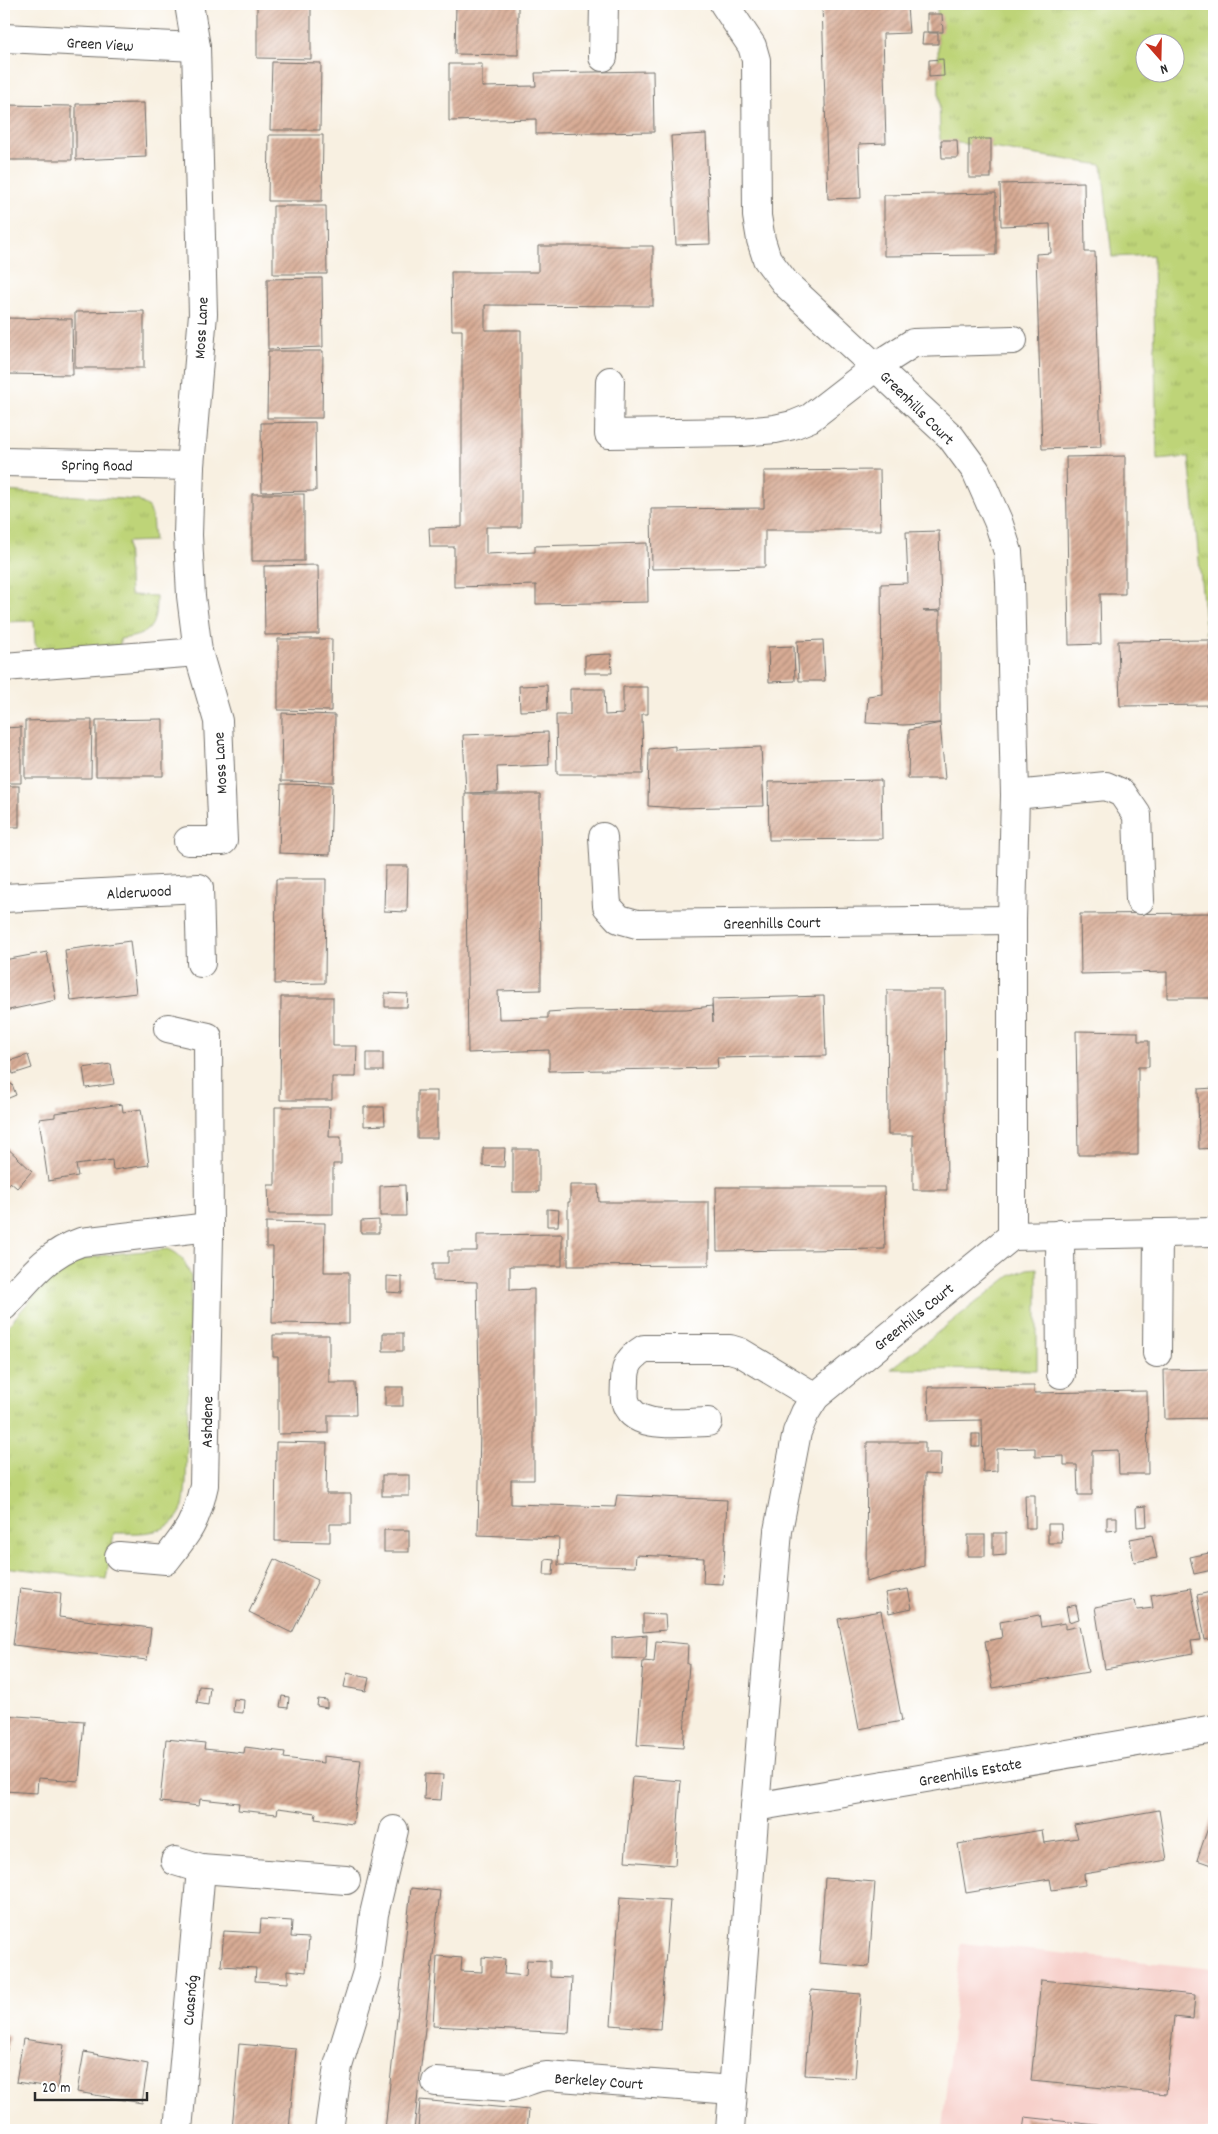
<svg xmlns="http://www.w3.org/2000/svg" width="1218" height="2134" viewBox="0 0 1218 2134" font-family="Dekko,sans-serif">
<defs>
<pattern id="grass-tufts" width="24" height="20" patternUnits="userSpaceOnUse" patternTransform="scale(1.25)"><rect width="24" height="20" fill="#bed478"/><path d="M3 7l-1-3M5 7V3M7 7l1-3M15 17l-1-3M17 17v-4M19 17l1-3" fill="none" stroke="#a3b668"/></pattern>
<pattern id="building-hatch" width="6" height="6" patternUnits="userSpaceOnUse" patternTransform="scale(1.25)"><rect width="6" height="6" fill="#d8ac95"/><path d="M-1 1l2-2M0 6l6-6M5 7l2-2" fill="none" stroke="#af8c7a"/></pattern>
</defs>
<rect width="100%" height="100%" fill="#fff"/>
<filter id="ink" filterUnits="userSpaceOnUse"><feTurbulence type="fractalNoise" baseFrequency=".02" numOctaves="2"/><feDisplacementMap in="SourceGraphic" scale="10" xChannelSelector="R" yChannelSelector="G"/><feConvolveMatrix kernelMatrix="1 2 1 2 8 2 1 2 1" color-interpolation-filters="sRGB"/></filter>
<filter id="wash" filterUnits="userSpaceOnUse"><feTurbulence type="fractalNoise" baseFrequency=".0096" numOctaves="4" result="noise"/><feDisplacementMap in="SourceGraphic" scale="20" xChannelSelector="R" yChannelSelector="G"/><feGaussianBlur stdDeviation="1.12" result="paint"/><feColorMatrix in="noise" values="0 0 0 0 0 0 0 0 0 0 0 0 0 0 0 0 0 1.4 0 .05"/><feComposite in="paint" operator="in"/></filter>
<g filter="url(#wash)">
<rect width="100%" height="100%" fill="#f8f0e1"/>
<!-- built -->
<polygon fill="#f7d0cb" points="961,1943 1214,1969 1214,2130 942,2130"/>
<!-- grass -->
<g fill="url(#grass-tufts)" stroke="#748052" fill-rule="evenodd">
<path d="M937,4H1214V633H1206L1189,457L1157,460L1153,255L1112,257L1102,165L940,140ZM1146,42H1176V72H1146Z"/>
<path d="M4,491L137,500L149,507L152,516L154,541L127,542L130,595L156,596C156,627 152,635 120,639V646L41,648L37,647L35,643L34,621L4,622Z"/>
<path d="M168,1249C182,1254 186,1264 191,1277L186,1483C185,1490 185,1500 183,1507C171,1537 140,1533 114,1533L106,1579L4,1567V1330C23,1310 46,1278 69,1265C89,1253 144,1252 168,1249Z"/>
<polygon points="1037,1268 1037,1370 891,1369 1010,1276 1027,1269"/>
</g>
<g id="blocks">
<!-- building -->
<g fill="url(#building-hatch)">
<polygon points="257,4 311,4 311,59 257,58"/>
<polygon points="456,4 518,4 518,55 455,54"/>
<polygon points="822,4 878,4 879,7 907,6 909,33 883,34 886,143 859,144 861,198 828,199"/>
<polygon points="927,14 942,14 943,32 927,32"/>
<polygon points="923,33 938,33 938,44 922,44"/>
<polygon points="943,59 944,76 929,77 929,60"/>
<polygon points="272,62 321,63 320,130 270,130"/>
<polygon points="449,64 482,64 482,87 536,86 535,73 653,71 654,132 536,134 536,119 449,121"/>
<polygon points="144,103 146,157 76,160 76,104"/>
<polygon points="4,105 72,106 72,160 4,160"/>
<polygon points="706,134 710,244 676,245 671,136"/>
<polygon points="269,135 323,135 322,201 268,201"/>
<rect x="969" y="139" width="22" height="39"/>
<polygon points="941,140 957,140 958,158 942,158"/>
<polygon points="1084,182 1085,252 1095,252 1101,447 1042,449 1036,254 1051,253 1050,224 1001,226 1000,184"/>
<polygon points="996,193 996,255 884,256 884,195"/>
<polygon points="273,206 326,206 327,274 273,274"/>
<polygon points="538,246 653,246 653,306 485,305 485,330 521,330 521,527 486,527 486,554 535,552 535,546 647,543 648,602 536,604 536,585 454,587 454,547 430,547 429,528 462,527 462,330 452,330 451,272 538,272"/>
<polygon points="322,278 323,347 268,349 267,279"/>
<polygon points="144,311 144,368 75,368 75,312"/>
<polygon points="4,318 72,319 73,375 4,374"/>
<polygon points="268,351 323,351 322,418 267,418"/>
<polygon points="315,422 316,491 262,492 261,423"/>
<polygon points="1125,456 1125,594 1100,594 1101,644 1069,645 1066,457"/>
<polygon points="880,470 881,530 765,530 765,567 652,569 651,509 764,508 764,471"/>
<rect x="252" y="494" width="52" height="67"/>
<polygon points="939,531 941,610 923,611 940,611 940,723 903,725 866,723 868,696 882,694 881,584 908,583 906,532"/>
<polygon points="318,565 319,634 265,635 264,566"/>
<polygon points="278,639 332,639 331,711 278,710"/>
<polygon points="823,640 825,681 799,681 797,641"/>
<polygon points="1209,640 1210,668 1214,668 1214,705 1120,706 1118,641"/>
<polygon points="794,646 795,681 769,682 768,647"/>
<polygon points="611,654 612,673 585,673 585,655"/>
<polygon points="547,685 548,710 520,711 519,686"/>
<polygon points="623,687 648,687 648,714 642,714 643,774 557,774 556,715 570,715 570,689 604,689 605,715 623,714"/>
<polygon points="282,713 335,715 334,782 281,781"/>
<polygon points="163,719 163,776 96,776 96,720"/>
<polygon points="60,720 92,720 91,778 25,778 25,721"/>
<polygon points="940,723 945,779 908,779 909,730"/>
<polygon points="21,727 21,783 4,783 4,728"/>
<polygon points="548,732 549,765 497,767 498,792 466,793 463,735"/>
<polygon points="675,746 675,750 761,747 764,806 677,808 648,806 649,749"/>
<polygon points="881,780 882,839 769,840 768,782"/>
<polygon points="281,784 332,785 330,855 279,853"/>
<rect x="4" y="786" width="15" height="41"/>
<polygon points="465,794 540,794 541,990 498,991 499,1019 548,1018 548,1012 576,1010 686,1009 712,1006 713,1022 712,999 824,996 826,1056 717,1058 718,1068 549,1071 549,1050 468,1053"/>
<polygon points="385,866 408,866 407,912 384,911"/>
<polygon points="276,879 326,879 325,983 275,984"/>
<polygon points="1214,913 1214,998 1167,998 1167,972 1081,974 1080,914"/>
<polygon points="130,941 136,993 71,1001 65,950"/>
<polygon points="47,952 56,1000 4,1011 4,960"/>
<polygon points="887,990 945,990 947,1190 913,1190 913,1135 888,1135"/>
<polygon points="385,993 408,994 407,1007 385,1007"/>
<polygon points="281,997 333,997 333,1046 357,1046 356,1077 332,1077 332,1100 280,1100"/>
<polygon points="1076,1031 1138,1032 1138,1041 1149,1041 1149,1067 1138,1067 1138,1155 1078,1155"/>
<rect x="367" y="1053" width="16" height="18"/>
<polygon points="28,1055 32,1068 13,1074 9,1061"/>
<polygon points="111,1064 114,1084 86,1088 83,1068"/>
<polygon points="12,1084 16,1095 4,1100 4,1086"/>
<polygon points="1214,1088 1214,1148 1199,1149 1198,1089"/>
<rect x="417" y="1091" width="20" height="47"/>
<polygon points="122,1104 123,1112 141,1109 149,1165 113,1170 112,1160 76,1165 78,1176 48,1181 39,1119 55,1117 55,1113"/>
<polygon points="275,1107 330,1107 329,1137 341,1137 341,1164 333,1164 333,1214 269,1214 268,1185 275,1185"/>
<polygon points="364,1107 384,1107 385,1125 364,1126"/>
<polygon points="4,1145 32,1171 17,1188 10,1182 4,1190"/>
<polygon points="483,1148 505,1148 504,1167 483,1166"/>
<rect x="513" y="1149" width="26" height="43"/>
<polygon points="405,1185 406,1216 380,1216 380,1186"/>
<polygon points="570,1185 598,1185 599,1202 709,1202 709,1265 568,1266 568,1202 570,1202"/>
<polygon points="716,1187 884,1187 885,1249 717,1251"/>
<polygon points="547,1209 559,1210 558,1226 547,1226"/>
<polygon points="379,1220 379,1233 361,1233 361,1221"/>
<polygon points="266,1222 325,1223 324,1272 349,1272 349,1324 272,1323 273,1247 266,1247"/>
<polygon points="562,1234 562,1266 510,1266 510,1290 534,1289 534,1480 511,1480 511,1504 615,1507 617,1495 727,1500 723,1584 703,1583 704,1558 636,1555 635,1567 558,1565 559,1538 478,1535 480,1427 477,1282 433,1281 433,1263 448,1263 448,1251 477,1251 477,1235"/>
<polygon points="387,1276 402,1277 402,1293 387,1292"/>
<rect x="383" y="1333" width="20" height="18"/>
<polygon points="273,1335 329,1335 329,1383 355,1383 356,1415 328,1415 328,1433 278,1434 278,1357 273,1357"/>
<polygon points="1214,1369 1214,1418 1165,1419 1164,1370"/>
<polygon points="1034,1386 1034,1393 1147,1391 1148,1474 1119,1474 1118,1450 1092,1451 1092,1495 1078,1495 1077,1465 1064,1465 1064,1456 1035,1457 1035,1448 997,1449 997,1471 983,1472 982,1420 929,1421 928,1387"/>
<rect x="385" y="1387" width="18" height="19"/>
<rect x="972" y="1434" width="8" height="13"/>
<polygon points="276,1442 327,1443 326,1494 351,1494 351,1524 330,1524 330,1542 275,1541"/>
<polygon points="867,1442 925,1442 925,1453 941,1453 940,1475 925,1474 924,1566 866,1582"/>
<rect x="382" y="1475" width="27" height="21"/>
<polygon points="1025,1495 1035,1495 1035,1528 1026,1528"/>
<polygon points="1146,1506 1147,1526 1137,1527 1136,1507"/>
<polygon points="1107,1517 1117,1517 1117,1530 1107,1531"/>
<polygon points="1048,1524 1061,1524 1062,1543 1048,1543"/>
<rect x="384" y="1530" width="25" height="22"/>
<polygon points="993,1533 1006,1533 1006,1555 993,1556"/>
<rect x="968" y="1535" width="17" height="21"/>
<polygon points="1152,1535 1157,1558 1134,1562 1130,1539"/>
<polygon points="1209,1553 1212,1570 1194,1574 1190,1557"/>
<polygon points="274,1559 318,1580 292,1633 249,1612"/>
<polygon points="545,1559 554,1560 553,1575 544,1575"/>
<polygon points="20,1588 61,1593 59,1617 151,1628 147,1660 13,1645"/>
<polygon points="1191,1588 1201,1640 1191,1641 1193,1653 1105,1669 1095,1607 1135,1600 1137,1610 1153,1608 1151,1595"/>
<polygon points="908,1589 912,1608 889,1613 885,1593"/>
<polygon points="1211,1592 1214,1600 1214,1638 1205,1640 1197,1595"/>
<polygon points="1076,1605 1079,1619 1069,1622 1066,1607"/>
<polygon points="881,1611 902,1721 859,1729 838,1619"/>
<polygon points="643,1614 665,1615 666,1630 643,1632"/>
<polygon points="1039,1615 1041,1627 1065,1623 1065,1629 1079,1626 1088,1672 993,1688 985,1641 1002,1638 1000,1622"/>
<polygon points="647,1635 646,1659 612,1658 612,1638"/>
<polygon points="656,1641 688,1644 687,1664 689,1664 683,1748 637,1745 643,1661 654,1662"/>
<polygon points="347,1673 369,1678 366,1691 344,1687"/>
<polygon points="199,1686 210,1687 208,1705 197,1703"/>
<polygon points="282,1696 289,1697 288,1708 280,1707"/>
<polygon points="234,1699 244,1700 243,1713 233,1712"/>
<polygon points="318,1699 327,1700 327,1708 317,1706"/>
<polygon points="4,1715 84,1721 79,1781 38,1778 37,1793 4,1791"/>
<polygon points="166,1739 205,1743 204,1749 244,1753 245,1747 285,1752 284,1758 323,1763 323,1756 361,1760 353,1824 315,1819 316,1813 278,1808 277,1814 238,1810 239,1803 200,1799 199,1806 160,1802"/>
<polygon points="425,1774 443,1775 441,1800 424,1799"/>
<polygon points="632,1777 681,1781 675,1865 625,1861"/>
<polygon points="1159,1810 1167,1860 1084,1874 1085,1885 1052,1890 1050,1879 966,1893 958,1844 1042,1830 1044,1843 1078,1838 1074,1825"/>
<polygon points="1214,1810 1214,1866 1197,1860"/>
<polygon points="825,1878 875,1882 869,1967 819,1963"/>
<polygon points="411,1888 440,1891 414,2130 385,2130"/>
<polygon points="620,1897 670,1900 660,2029 611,2025"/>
<polygon points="261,1919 292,1921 291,1937 309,1938 306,1972 288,1970 288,1983 255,1981 256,1968 221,1966 224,1931 260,1933"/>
<polygon points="437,1956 462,1958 461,1971 482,1972 482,1957 505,1959 504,1974 526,1976 527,1960 550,1961 550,1977 572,1978 569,2033 433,2026"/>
<polygon points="1041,1980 1195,1995 1193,2019 1174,2017 1166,2094 1031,2081"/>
<polygon points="811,1990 861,1994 855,2078 805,2075"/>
<polygon points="4,2035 9,2036 5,2063 4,2063"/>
<polygon points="23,2039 64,2045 57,2088 16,2082"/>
<polygon points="239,2044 296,2049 289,2130 232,2130"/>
<polygon points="84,2052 148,2064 142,2103 77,2092"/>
<polygon points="420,2100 529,2110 527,2130 418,2130"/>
<polygon points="1025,2117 1132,2129 1131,2130 1023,2130"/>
</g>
</g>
</g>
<g filter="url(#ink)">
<use href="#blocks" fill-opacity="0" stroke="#73706b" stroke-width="1"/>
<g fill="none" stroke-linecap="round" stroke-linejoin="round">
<!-- minor casing -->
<g stroke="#73706b" stroke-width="30">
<g id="minor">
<polyline points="724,4 752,46 756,60 757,216 761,240 767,259 786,284 951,437 976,471 998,521 1008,552 1010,582 1015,795 1012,920 1012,1236 815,1397 805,1413 797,1432 778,1531 755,1807 730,2130"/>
<polyline points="4,38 196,47"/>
<polyline points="603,57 604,4"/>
<polyline points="610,381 609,434 742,432 775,429 793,425 810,418 877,366 913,343 1013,340"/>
<polyline points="4,462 190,466"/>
<polyline points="4,667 198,652"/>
<polyline points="1015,795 1106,786 1122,793 1137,815 1140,900"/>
<polyline points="603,837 607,906 619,919 637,924 1012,920"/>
<polyline points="188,841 223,841 218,721 198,652 191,596 188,535 190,466 203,314 196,47 189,4"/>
<polyline points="4,898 199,888 201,963"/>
<polyline points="1060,1234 1061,1374"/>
<polyline points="1012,1236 1214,1232"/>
<path d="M4,1306C28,1280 46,1254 81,1242L209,1227"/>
<polyline points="1157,1353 1158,1233"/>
<path d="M708,1422C684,1422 632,1432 625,1400C624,1394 625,1386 625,1380C625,1364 631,1357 644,1349H730L740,1352L815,1397"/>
<path d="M119,1556L166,1560C189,1531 196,1522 204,1485L209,1236L208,1037L168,1028"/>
<polyline points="755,1807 1214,1729"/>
<polyline points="175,1861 201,1869 346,1880"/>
<path d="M436,2082L508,2087C522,2085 533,2077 547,2076L733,2090"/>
<polyline points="178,2130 201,1869"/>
<polyline points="329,2130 338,2066 367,1972 374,1914 394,1830"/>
</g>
</g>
<!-- minor -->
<use href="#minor" stroke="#fff" stroke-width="28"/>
</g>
</g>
<g text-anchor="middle" stroke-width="5" stroke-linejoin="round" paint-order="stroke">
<!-- street labels -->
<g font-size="16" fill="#2b2b2b" stroke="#fff">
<text transform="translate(100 43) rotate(3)" y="6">Green View</text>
<text transform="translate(200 328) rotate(-87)" y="6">Moss Lane</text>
<text transform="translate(918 407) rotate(45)" y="6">Greenhills Court</text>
<text transform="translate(97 464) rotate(1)" y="6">Spring Road</text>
<text transform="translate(219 763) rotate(-93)" y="6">Moss Lane</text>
<text transform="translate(139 891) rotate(-3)" y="6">Alderwood</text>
<text transform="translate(772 922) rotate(-1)" y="6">Greenhills Court</text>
<text transform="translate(913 1316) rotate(-39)" y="6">Greenhills Court</text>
<text transform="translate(206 1422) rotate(-89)" y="6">Ashdene</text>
<text transform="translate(970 1771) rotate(-10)" y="6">Greenhills Estate</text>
<text transform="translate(189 2000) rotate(-85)" y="6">Cuasnóg</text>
<text transform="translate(599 2080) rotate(4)" y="6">Berkeley Court</text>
</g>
</g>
<!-- margin -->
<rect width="1218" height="2134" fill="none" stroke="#fff" stroke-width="20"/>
<!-- north arrow -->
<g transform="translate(1160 58) rotate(160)"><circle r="24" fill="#ffffff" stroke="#aaaaaa"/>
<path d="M0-4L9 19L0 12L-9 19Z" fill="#c8321e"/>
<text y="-8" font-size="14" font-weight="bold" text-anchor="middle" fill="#2b2b2b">N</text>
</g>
<!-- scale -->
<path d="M35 2092v8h112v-8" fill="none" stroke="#2b2b2b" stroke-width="2.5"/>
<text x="42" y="2092" font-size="15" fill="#2b2b2b" stroke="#ffffff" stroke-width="4" paint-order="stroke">20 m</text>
</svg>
